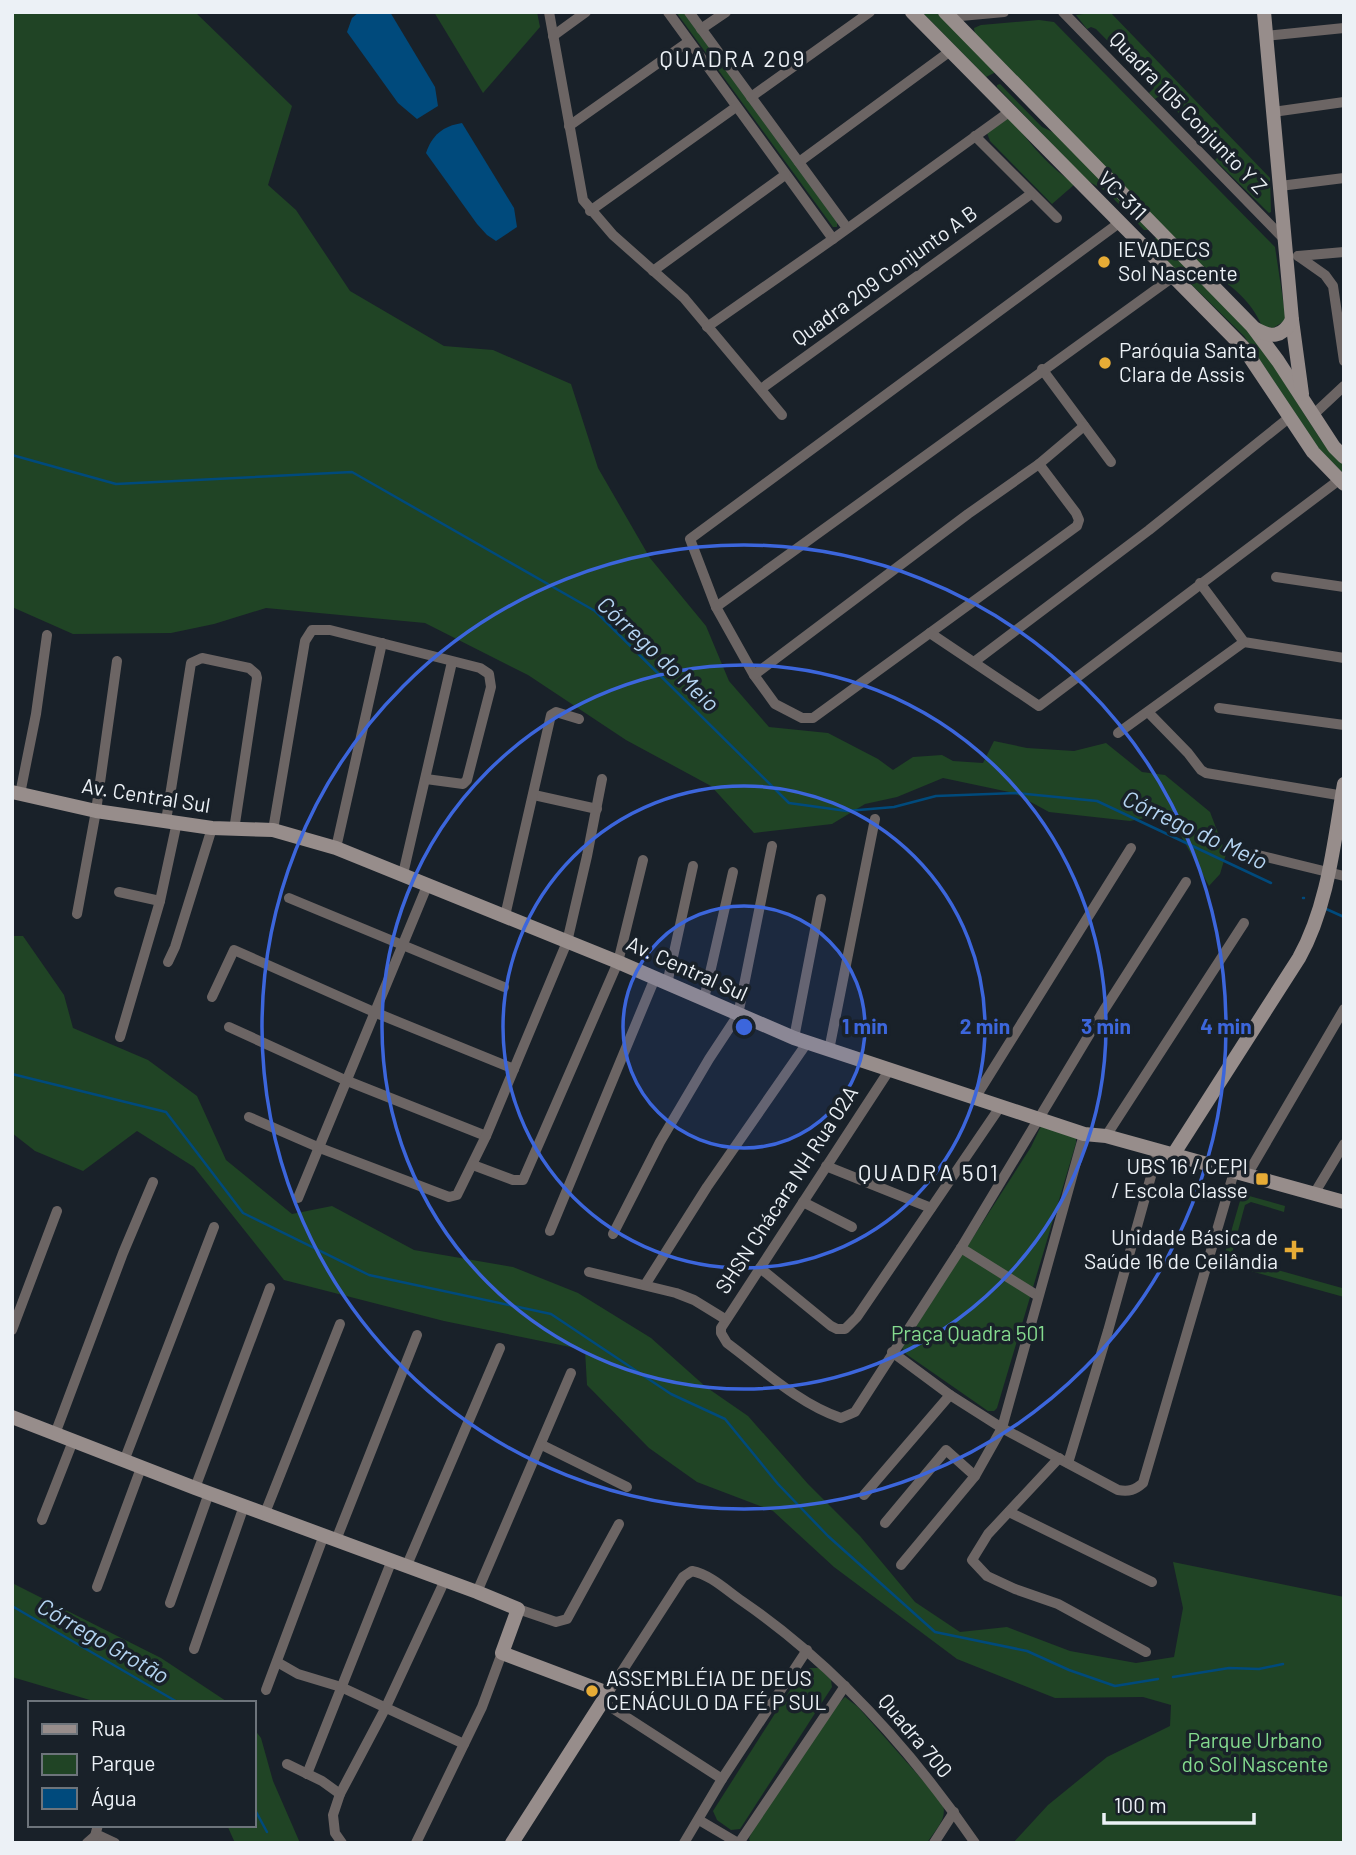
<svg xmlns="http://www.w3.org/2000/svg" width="1356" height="1855" viewBox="0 0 1356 1855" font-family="Barlow,sans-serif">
<rect width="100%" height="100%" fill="#192129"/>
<!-- green -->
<g fill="#204425">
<polygon points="12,12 195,12 292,106 268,185 296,210 350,291 444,346 493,350 571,384 598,468 650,558 706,626 729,681 769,727 828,733 878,759 893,770 913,757 942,755 953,761 983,763 994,741 1027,748 1074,751 1106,743 1142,772 1165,775 1210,812 1226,854 1220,874 1209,886 1180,834 1154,816 1130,821 1049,812 1014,793 943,778 897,797 865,804 832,824 754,833 711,786 626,740 528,675 425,623 266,608 214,624 171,633 73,634 12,607"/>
<polygon points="434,12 537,12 540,27 483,93"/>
<polygon points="676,12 685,12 837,222 837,227 833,227"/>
<polygon points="922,12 937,12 996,72 986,77"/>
<polygon points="1098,12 1110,12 1270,178 1271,212 1269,213 1215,160 1220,155 1161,95 1155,99 1149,93 1154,88 1096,29 1091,27 1087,29 1076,15"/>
<path d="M1039,20L1054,22L1275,247L1286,320L1273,328L1262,326C1251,300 1229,283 1205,269L975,35L974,28L981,25Z"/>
<polygon points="1000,84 1042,127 1059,135 1148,227 1148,230 1144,230 1107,192 1088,181 997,87 997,85"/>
<path d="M1008,118L1012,120C1031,145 1049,167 1075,184L1052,204L990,141L987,133Z"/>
<polygon points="1157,237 1255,337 1321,440 1344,466 1344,474 1319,449 1244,336 1149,243"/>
<polygon points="12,936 23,936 64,995 73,1028 148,1060 197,1096 226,1160 292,1214 332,1206 414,1250 513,1267 578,1293 651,1338 706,1387 748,1416 808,1484 860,1536 915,1602 960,1632 1007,1627 1070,1651 1136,1663 1174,1657 1183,1608 1173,1562 1344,1597 1344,1843 1013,1843 1048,1805 1107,1757 1170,1726 1171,1705 1143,1697 1055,1698 957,1659 834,1567 773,1511 697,1482 649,1448 587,1385 585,1350 444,1321 284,1280 194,1167 137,1131 83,1171 35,1151 12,1133"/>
<polygon points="1042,1124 1076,1135 1076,1143 997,1408 994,1411 988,1411 906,1354 902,1348 1031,1147"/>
<polygon points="1242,1194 1285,1206 1284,1212 1251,1202 1245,1205 1231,1257 1342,1288 1344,1285 1344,1297 1222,1263"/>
<polygon points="12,1583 161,1658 229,1703 100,1703 12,1677"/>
<polygon points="804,1668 819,1668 831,1680 832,1687 740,1829 731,1830 717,1820 713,1811"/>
<path d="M845,1697L858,1707L941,1801C950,1817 936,1829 927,1843H751L749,1839L752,1831L833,1709Z"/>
<polygon points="254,1729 261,1738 273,1781 300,1843 235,1843 227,1825 254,1825"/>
</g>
<!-- water -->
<g fill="#004a7c">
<polygon points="359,12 390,12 435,87 438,106 417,119 398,103 347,32 352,18"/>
<path d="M462,123L514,208L517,227L496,241L487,235L477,224L426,153C432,135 443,126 462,123Z"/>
</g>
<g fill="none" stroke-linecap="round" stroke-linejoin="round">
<!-- stream -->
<g stroke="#004a7c" stroke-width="2.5">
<polyline points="12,455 116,484 352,472 595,611 789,803 847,811 894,807 936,796 1016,793 1097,801 1271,883"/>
<polyline points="1303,898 1304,898"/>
<polyline points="1324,908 1344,917"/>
<polyline points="12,1074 166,1112 243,1213 369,1275 551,1314 671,1394 725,1419 778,1484 828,1536 935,1632 1027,1651 1069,1670 1115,1686 1158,1679"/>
<polyline points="12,1606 179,1703"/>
<polyline points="1173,1677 1229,1668 1259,1669 1283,1664"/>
<polyline points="254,1808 267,1832"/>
</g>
<!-- street -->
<g stroke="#6c6564" stroke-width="10">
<polyline points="549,12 583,200 613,235 684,298 782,415"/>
<polyline points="668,12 833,239"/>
<polyline points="689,12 847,228"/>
<polyline points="1063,12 1285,240"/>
<polyline points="950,17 1004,12"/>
<polyline points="701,29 726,12"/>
<polyline points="553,36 586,12"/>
<polyline points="1266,36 1344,28"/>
<polyline points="751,97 870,12"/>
<polyline points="1273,112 1344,102"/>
<polyline points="569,126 688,42"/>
<polyline points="975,136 1057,218"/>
<polyline points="799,162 949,52"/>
<polyline points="1280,186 1344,178"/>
<polyline points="590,211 736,107"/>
<polyline points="1298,256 1325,275 1333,286 1344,361"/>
<polyline points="1298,256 1344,252"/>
<polyline points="653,271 785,175"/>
<polyline points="707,327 833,239 1009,112"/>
<polyline points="1042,369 1111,462"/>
<polyline points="761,389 1031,194"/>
<polyline points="1313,415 1344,386"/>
<polyline points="1039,464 1076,513 1079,520 1077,526 813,718 802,718 775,704 754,675 716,607 690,539 1119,223"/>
<polyline points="1276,577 1344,587"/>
<polyline points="1200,583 1244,642 1344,658"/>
<polyline points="716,607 1173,277"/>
<polyline points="930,633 1039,706 1339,480"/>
<polyline points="974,662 1149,530 1290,417"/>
<polyline points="754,675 968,514 1039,464 1084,426"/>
<polyline points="1219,708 1344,725"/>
<polyline points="1148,712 1188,753 1201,770 1206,773 1344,796"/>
<polyline points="1118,733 1244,642"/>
<polyline points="20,794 36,714 47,635"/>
<polyline points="534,795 597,809"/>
<polyline points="166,821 191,663 202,658 249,668 256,674 257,678 234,830"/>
<polyline points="273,830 305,641 312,630 330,630 480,668 489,674 491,687 467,780 463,784 426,779"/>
<polyline points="336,848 382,643"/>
<polyline points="1254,854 1344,876"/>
<polyline points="403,874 452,662"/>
<polyline points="119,892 160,901"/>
<polyline points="289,898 504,987"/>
<polyline points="77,914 96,811 117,661"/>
<polyline points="505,916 551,715 556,712 579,719"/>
<polyline points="168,962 175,947 212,828"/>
<polyline points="667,984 693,866"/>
<polyline points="212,997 234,950 374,1012 514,1069"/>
<polyline points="704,999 733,872"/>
<polyline points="229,1027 345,1080 486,1136"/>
<polyline points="120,1037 160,901 177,822"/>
<polyline points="794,1038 821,899"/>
<polyline points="829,1050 875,819"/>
<path d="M890,1069L721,1328V1333L727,1343C762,1369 799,1404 841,1418L855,1412L961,1248L1104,1010L1186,882"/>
<polyline points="975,1098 1131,848"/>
<polyline points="249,1117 320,1148 449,1197 457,1195 486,1136 567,942 587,856 602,779"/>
<polyline points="1106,1136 1244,923"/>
<polyline points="473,1165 513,1180 523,1180 618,962 643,860"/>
<polyline points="826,1166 931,1208"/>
<polyline points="1247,1175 1344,1009"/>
<polyline points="1314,1194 1344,1144"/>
<polyline points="298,1198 427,886"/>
<polyline points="803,1202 852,1227"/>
<polyline points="550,1231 655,978"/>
<polyline points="613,1234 660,1142 709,1059 738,1015 772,846"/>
<polyline points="961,1248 1038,1296"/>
<polyline points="760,1268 831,1326 837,1329 845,1329 857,1317 1000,1107"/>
<polyline points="589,1272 676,1293 694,1300 725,1319"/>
<polyline points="645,1285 707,1187 807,1043"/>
<polyline points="12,1330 57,1211"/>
<path d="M892,1352L950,1395L1002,1428L1118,1490C1129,1492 1135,1490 1143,1483L1234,1172"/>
<polyline points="55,1434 123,1253 153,1182"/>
<polyline points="542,1445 627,1487"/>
<polyline points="1059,1458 988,1534 972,1560 987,1576 1015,1589 1058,1604 1146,1652"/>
<polyline points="124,1461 214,1227"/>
<polyline points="1068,1463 1108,1331 1158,1151"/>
<polyline points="195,1488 270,1288"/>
<polyline points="864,1495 950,1395"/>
<polyline points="1009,1512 1152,1582"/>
<polyline points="265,1513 340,1324"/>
<polyline points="42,1520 73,1441"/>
<polyline points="885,1523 946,1450 975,1476"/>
<polyline points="336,1540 417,1335"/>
<polyline points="407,1565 500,1348"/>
<polyline points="901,1565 975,1476 1002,1428 1084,1134"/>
<polyline points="97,1587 141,1468"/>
<polyline points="477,1592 571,1373"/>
<polyline points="170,1603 209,1493"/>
<polyline points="518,1609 556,1622 567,1619 619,1524"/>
<polyline points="194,1649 244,1506"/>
<polyline points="277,1662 298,1674 341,1687 464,1744"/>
<polyline points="266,1690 324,1535"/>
<path d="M608,1693L683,1577L692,1571C711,1575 726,1590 742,1601C835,1665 911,1750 975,1843"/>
<polyline points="603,1702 722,1779"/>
<polyline points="287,1764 322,1781 340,1794"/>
<polyline points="307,1774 392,1560"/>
<polyline points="699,1820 738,1843"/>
<polyline points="95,1836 100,1836 115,1843"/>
<polyline points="87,1843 95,1836 98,1825"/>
<polyline points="342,1843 335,1833 333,1815 340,1794 385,1709 445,1580"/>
<polyline points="416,1843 482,1707 502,1653"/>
<polyline points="684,1843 722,1779 807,1650"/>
<polyline points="739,1843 845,1686"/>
<polyline points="934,1843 954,1812"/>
</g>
<!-- secondary -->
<g stroke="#978d8b" stroke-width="14">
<polyline points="912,12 1243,347 1313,452 1344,484"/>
<polyline points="945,12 1252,326 1278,361 1334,447 1344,457"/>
<polyline points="1264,12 1292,320 1302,394"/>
<path d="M1254,328C1271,338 1282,338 1292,320"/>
<polyline points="12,792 96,811 212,828 273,830 336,848 618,962 794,1038 1084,1134 1106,1136 1344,1202"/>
<path d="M1173,1155L1299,958C1328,906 1334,842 1344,784"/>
<polyline points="12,1417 195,1488 477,1592 518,1609 502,1653 608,1693 512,1843"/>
</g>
</g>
<!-- distance rings -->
<circle cx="744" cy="1027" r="121" fill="#3c66dc" fill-opacity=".12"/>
<g fill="none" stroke="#3c66dc" stroke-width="3.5">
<circle cx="744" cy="1027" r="121"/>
<circle cx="744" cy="1027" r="241"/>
<circle cx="744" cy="1027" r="362"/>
<circle cx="744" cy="1027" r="482"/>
</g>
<!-- markers -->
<g fill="#e7ac36" stroke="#192129" stroke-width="2.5">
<circle cx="1104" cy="262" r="7"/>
<circle cx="1105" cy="363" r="7"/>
<rect x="1255" y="1172" width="14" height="14" rx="3.5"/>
<path d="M1290.5 1239.5h7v7h7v7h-7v7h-7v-7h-7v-7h7z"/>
<circle cx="592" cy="1691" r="7"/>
</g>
<g text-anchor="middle" stroke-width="7" stroke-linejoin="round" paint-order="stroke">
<!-- street labels -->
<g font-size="21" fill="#ecf1f6" stroke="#192129">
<text transform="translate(1188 113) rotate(46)" y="7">Quadra 105 Conjunto Y Z</text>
<text transform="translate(1122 196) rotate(45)" y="7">VC-311</text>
<text transform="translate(885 276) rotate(-36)" y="7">Quadra 209 Conjunto A B</text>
<text transform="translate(146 796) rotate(9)" y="7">Av. Central Sul</text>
<text transform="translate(687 969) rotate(24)" y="7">Av. Central Sul</text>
<text transform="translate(787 1190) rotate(-57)" y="7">SHSN Chácara NH Rua 02A</text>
<text transform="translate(915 1736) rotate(50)" y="7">Quadra 700</text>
</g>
<!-- poi labels -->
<g font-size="21" fill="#ecf1f6" stroke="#192129" text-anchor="start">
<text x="1118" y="257">IEVADECS<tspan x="1118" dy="24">Sol Nascente</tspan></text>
<text x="1119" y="358">Paróquia Santa<tspan x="1119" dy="24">Clara de Assis</tspan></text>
<text x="1248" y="1174" text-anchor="end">UBS 16 / CEPI<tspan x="1248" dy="24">/ Escola Classe</tspan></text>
<text x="1278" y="1245" text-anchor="end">Unidade Básica de<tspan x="1278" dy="24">Saúde 16 de Ceilândia</tspan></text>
<text x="606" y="1686">ASSEMBLÉIA DE DEUS<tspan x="606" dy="24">CENÁCULO DA FÉ P SUL</tspan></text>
</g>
<!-- park labels -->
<g font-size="21" fill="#84da8e" stroke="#192129">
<text x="968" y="1341">Praça Quadra 501</text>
<text x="1255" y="1748">Parque Urbano<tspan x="1255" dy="24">do Sol Nascente</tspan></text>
</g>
<!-- neighbourhood labels -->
<g font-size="23" letter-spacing="2" fill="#ecf1f6" stroke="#192129">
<text x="733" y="67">QUADRA 209</text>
<text x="929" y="1181">QUADRA 501</text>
</g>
<!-- water labels -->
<g font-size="23" font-style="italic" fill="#b5d5f3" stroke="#192129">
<text transform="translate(658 654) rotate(43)" y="8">Córrego do Meio</text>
<text transform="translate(1195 830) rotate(25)" y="8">Córrego do Meio</text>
<text transform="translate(103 1641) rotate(30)" y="8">Córrego Grotão</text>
</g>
</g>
<circle cx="744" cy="1027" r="10" fill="#3c66dc" stroke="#192129" stroke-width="3.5"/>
<g font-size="21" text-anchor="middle" font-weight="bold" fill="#3c66dc" stroke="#192129" stroke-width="7" stroke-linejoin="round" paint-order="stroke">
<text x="865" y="1034">1 min</text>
<text x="985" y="1034">2 min</text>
<text x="1106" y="1034">3 min</text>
<text x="1226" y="1034">4 min</text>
</g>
<!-- border -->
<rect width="1356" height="1855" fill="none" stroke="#ecf1f6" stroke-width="28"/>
<!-- legend -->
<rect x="28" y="1701" width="228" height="126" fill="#192129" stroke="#6d747b" stroke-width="2"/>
<rect x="42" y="1724" width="35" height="10" fill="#978d8b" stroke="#6d747b" stroke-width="2"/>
<text x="91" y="1736" font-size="21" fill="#ecf1f6">Rua</text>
<rect x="42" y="1754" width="35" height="21" fill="#204425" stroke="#6d747b" stroke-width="2"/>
<text x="91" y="1771" font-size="21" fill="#ecf1f6">Parque</text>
<rect x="42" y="1788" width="35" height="21" fill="#004a7c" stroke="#6d747b" stroke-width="2"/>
<text x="91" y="1806" font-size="21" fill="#ecf1f6">Água</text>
<!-- scale -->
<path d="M1104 1813v10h150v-10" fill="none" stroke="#ecf1f6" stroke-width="3.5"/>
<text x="1114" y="1813" font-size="21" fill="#ecf1f6" stroke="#192129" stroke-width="5" paint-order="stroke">100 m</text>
</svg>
